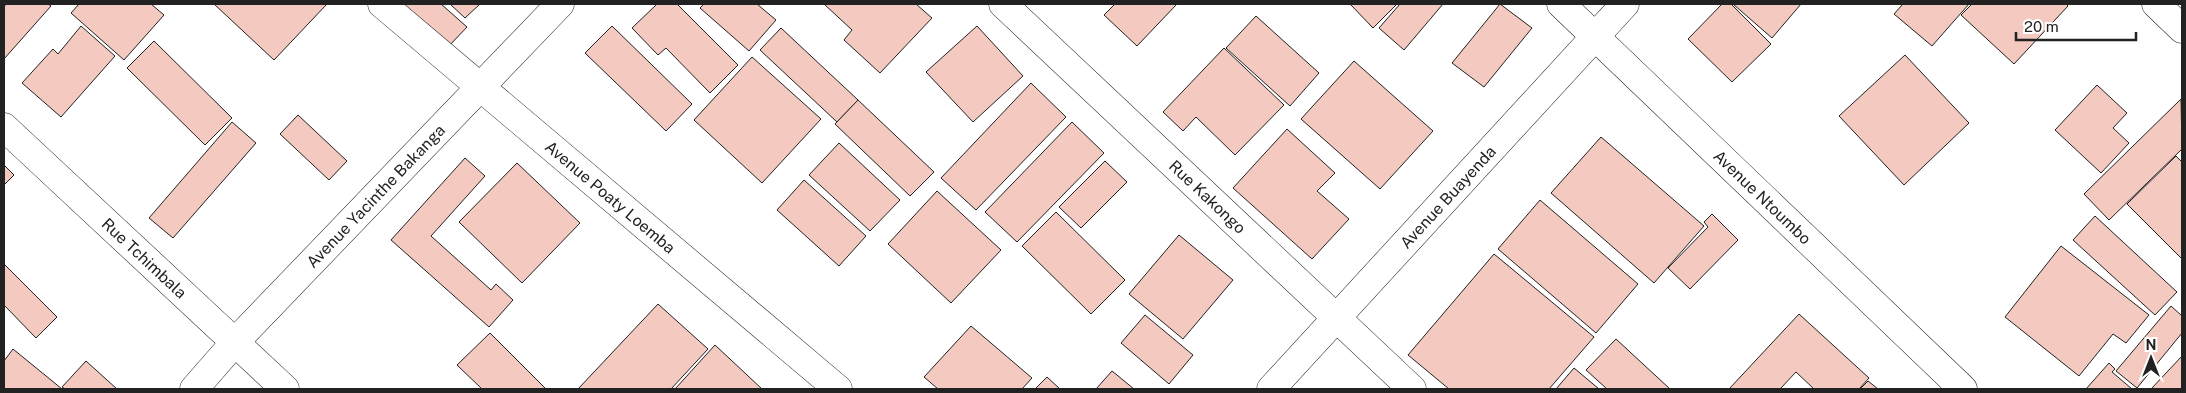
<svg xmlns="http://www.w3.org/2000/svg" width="2186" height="393" viewBox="0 0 2186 393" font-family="'Public Sans',sans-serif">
<rect width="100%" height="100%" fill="#fff"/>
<!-- building -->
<g fill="#f3c9c0" stroke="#222">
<polygon points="6,4 48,4 51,6 4,59 4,7"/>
<polygon points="79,4 151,4 164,15 124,60 71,13"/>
<polygon points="214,4 327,4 274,60"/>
<polygon points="402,4 441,4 467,27 449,46"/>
<polygon points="450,4 480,4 465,18"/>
<polygon points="657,4 677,4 738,65 710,93 666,48 658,55 632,28"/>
<polygon points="704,4 757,4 776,20 749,51 700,8"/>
<polygon points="824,4 916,4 932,18 880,73 844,40 852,30"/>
<polygon points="1115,4 1177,4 1137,46 1104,15"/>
<polygon points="1350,4 1397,4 1373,28"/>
<polygon points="1400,4 1443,4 1404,50 1379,28"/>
<polygon points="1500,4 1532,28 1484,87 1452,63"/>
<polygon points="1722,4 1731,4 1771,44 1732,82 1688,39"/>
<polygon points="1733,4 1801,4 1772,38"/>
<polygon points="1903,4 1969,4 1932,46 1894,14"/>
<polygon points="1972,4 2066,4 2068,6 2014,64 1961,15"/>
<polygon points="1256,16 1319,73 1290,106 1226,48"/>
<polygon points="81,26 115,56 61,117 22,83 53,49 58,54"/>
<polygon points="612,26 692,104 666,131 585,53"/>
<polygon points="977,26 1023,76 973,122 926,72"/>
<polygon points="781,28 858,100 837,122 760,50"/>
<polygon points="154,41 232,118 205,145 127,68"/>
<polygon points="1224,48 1284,105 1235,155 1196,117 1183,131 1163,112"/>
<polygon points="1905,55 1969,123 1904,185 1839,116"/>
<polygon points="752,57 821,119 762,183 694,120"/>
<polygon points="1354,61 1433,131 1380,189 1301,119"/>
<polygon points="1031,83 1066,117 976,210 941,178"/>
<polygon points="2097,85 2127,113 2113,128 2129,143 2101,173 2055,130"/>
<polygon points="2181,99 2182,149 2109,220 2084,194"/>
<polygon points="858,100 934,172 910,196 835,124"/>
<polygon points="298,115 347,161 329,180 280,134"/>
<polygon points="232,122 256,143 173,238 149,218"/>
<polygon points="1072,122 1104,153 1017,242 985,212"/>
<polygon points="1287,129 1335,173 1317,191 1349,219 1312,259 1233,188"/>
<polygon points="1601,137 1704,226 1654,283 1551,193"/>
<polygon points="839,143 900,200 870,231 809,175"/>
<polygon points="2176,156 2182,162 2182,259 2127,204"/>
<polygon points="465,158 485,176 431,236 491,290 496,284 513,300 489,327 391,240"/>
<polygon points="1105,161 1127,182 1081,228 1059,207"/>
<polygon points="517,163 580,223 522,283 459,222"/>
<polygon points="4,165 14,175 4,185"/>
<polygon points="804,180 866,236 839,266 777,210"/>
<polygon points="937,191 1001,250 951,303 888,244"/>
<polygon points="1540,200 1638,284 1596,333 1498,249"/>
<polygon points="1056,212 1125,280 1091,314 1022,246"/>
<polygon points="1712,214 1738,240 1690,289 1668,268 1708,227 1704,222"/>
<polygon points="2095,216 2177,292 2155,315 2073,240"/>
<polygon points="1179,235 1233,280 1183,339 1129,294"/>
<polygon points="2061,246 2149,315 2126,343 2113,334 2079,376 2005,317"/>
<polygon points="1494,254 1594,337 1549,389 1449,389 1408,355"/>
<polygon points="4,264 57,317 36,338 4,305"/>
<polygon points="658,304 708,349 671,389 578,389"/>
<polygon points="2171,306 2182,316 2182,333 2137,388 2116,371"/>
<polygon points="1799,314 1869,378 1859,389 1814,389 1796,372 1780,389 1729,389"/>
<polygon points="1145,315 1193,355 1169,384 1121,343"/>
<polygon points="971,326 1032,378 1022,389 938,389 924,377"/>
<polygon points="490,333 546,389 482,389 457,365"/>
<polygon points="1616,339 1670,389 1607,389 1586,370"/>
<polygon points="715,345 762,389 675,389"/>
<polygon points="13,349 62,389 4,389 4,361"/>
<polygon points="2182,356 2182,389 2151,389"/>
<polygon points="86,361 117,389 65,389 62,387"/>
<polygon points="2109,363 2115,369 2112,372 2132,389 2086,389"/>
<polygon points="1574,368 1599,389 1556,389"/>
<polygon points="1112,371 1134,389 1096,389"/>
<polygon points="1047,377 1060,389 1035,389"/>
<polygon points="1868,381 1878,389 1860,389"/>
</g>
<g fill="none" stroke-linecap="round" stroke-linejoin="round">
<!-- minor casing -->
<g stroke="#222" stroke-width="29">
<g id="minor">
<path id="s1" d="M382,4L838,389"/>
<path id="s2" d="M1003,4L1412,389"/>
<path id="s3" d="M1561,4L1963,389"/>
<polyline points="2156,4 2182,29"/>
<path id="s4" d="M4,127L285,389"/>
<path id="s5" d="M194,389L236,341L560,4"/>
<path id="s6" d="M1271,389L1625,4"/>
</g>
</g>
<!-- minor -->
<use href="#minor" stroke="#fff" stroke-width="28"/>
</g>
<g text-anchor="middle" stroke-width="4" stroke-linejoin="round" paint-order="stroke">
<!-- street labels -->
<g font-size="16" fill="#222" stroke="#fff">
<text dy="6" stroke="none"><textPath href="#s5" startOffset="265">Avenue Yacinthe Bakanga</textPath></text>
<text dy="6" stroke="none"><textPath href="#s2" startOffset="281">Rue Kakongo</textPath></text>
<text dy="6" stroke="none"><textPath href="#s6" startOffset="261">Avenue Buayenda</textPath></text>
<text dy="6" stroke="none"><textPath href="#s3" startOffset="279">Avenue Ntoumbo</textPath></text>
<text dy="6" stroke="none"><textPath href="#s1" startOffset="299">Avenue Poaty Loemba</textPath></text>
<text dy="6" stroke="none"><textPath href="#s4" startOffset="192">Rue Tchimbala</textPath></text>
</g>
</g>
<!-- border -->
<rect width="2186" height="393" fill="none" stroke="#222222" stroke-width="10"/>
<!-- north arrow -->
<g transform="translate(2151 358)" stroke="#ffffff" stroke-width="4" paint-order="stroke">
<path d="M0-4L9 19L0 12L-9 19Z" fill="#222222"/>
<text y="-8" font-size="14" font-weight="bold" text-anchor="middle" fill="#222222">N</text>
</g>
<!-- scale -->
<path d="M2016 32v8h120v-8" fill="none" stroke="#222222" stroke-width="2.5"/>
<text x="2024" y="32" font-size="15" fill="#222222" stroke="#ffffff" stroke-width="4" paint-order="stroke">20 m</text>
</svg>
